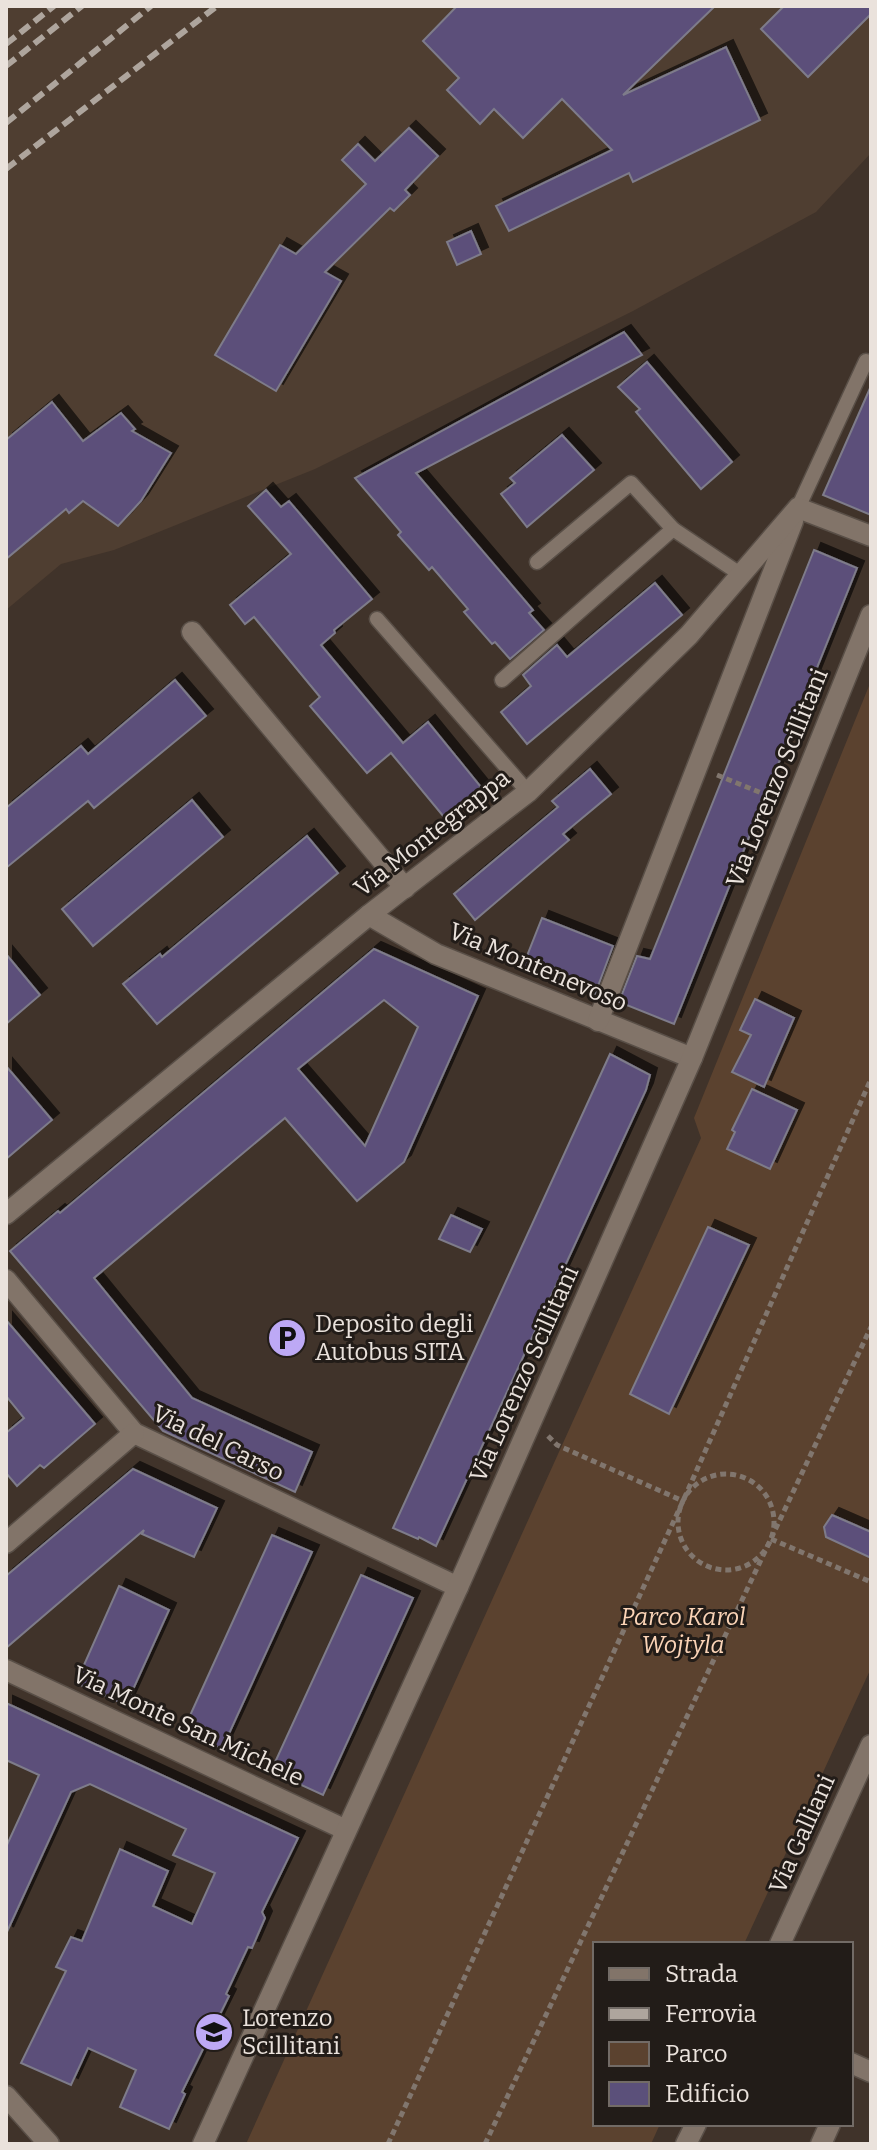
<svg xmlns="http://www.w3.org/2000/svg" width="877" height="2150" viewBox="0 0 877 2150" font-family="Bitter,serif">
<defs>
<filter id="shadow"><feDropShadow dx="7" dy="-7" stdDeviation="0" flood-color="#0009"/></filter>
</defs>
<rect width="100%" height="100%" fill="#40332a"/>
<!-- built -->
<polygon fill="#4f3e31" points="6,6 871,6 871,153 816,212 633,311 315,469 114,550 61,564 6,610"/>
<!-- green -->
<polygon fill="#5b422f" points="871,681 871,1668 744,1944 595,1944 595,2124 660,2124 651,2144 246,2144 701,1138 694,1118"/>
<!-- building -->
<g fill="#5b507a" stroke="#7e7b8a" stroke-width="2" fill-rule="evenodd" filter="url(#shadow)">
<polygon points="457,6 715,6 623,95 726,47 760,120 633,182 629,173 509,231 496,206 612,150 562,99 523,138 494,109 480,124 447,90 459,78 423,41"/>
<polygon points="784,6 871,6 871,14 808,77 761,29"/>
<polygon points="409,128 438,156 405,190 410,195 394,211 390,208 325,272 341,281 276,391 215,355 280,245 296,254 366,184 342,160 358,144 375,161"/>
<polygon points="471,231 481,254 457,265 447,242"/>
<polygon points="624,332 642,355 416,473 533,610 529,613 544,630 510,659 495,642 492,644 464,612 468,609 432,567 429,570 398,535 401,532 355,478"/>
<polygon points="647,362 732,462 701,489 636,412 640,409 618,387"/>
<polygon points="871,386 871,515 823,495"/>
<polygon points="52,402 83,441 121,413 135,429 132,431 171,453 141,501 118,526 83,501 69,513 66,509 6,559 6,440"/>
<polygon points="562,435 594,470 527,527 501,494 515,483 510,478"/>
<polygon points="266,490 281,507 289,501 372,599 334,630 335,633 321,645 403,743 428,722 481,787 444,817 391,753 367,773 310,706 320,697 254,617 245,624 230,605 291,554 248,506"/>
<polygon points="814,550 857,568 674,1024 619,1002 637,956 650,959"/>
<polygon points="655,583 682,615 527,744 501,712 531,686 523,675 557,645 567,657"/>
<polygon points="175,680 206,716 94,808 88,801 6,868 6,808 81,746 88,754"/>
<polygon points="590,769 611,794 563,834 569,840 475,920 454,894 558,807 552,801"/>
<polygon points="192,800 223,837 93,946 62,909"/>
<polygon points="307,836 338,873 157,1024 123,984 160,954 162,957"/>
<polygon points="542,918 613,946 595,994 523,966"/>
<path d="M374,949L478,996L404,1162L357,1201L285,1118L94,1278L192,1398L312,1452L295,1492L163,1431L10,1251L58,1211L60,1213ZM384,1000L418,1027L365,1146L298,1069Z"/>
<polygon points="6,954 40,995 6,1024"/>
<polygon points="755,999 794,1018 764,1087 732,1072 751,1035 740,1030"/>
<polygon points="610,1054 650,1075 646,1090 436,1546 419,1537 418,1539 393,1528"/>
<polygon points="6,1066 52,1120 6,1159"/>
<polygon points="752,1089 797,1110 770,1169 727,1149 735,1132 732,1130"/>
<polygon points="451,1215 482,1229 470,1252 439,1239"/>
<polygon points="708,1227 749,1245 669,1414 630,1394"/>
<polygon points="6,1320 95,1424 44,1468 40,1465 17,1486 6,1473 6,1433 24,1418 6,1396"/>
<polygon points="133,1469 217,1508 194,1557 142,1534 144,1530 6,1648 6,1576"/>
<polygon points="832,1515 871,1532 871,1558 826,1537 824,1527"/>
<polygon points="272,1535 312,1552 222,1749 183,1731"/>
<polygon points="361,1575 413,1598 323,1795 271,1771"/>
<polygon points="119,1586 169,1610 126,1705 76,1683"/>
<polygon points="6,1703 298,1838 262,1912 265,1918 252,1948 248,1947 226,1994 229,1996 182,2092 185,2094 169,2129 120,2107 136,2070 88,2048 71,2085 21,2063 66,1971 56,1967 71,1937 82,1941 120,1849 168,1871 153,1906 192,1924 215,1873 173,1855 186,1829 90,1784 71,1792 6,1934 6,1847 39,1775 6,1760"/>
</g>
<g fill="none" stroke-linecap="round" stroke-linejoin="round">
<!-- lane casing -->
<g stroke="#594f47" stroke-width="17">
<g id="lane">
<polyline points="798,508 866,361 871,363"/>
<polyline points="537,562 631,483 673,529 740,574"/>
<polyline points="377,619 528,792"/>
<polyline points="502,680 673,529"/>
</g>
</g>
<!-- street casing -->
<g stroke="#594f47" stroke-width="23">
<g id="street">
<polyline points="192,632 405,888"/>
<polyline points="369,915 436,954 692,1058"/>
<polyline points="598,1021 793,521"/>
<polyline points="6,1214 369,915 528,792 689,635 798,508 871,536"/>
<polyline points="6,1280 134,1433 458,1587"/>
<polyline points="6,1543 134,1433"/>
<polyline points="6,1670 346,1830"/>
<polyline points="851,2063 871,2072"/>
<polyline points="821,2144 830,2124"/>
</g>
</g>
<!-- secondary casing -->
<g stroke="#594f47" stroke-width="23">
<g id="secondary">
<polyline points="780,1944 871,1745"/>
<polyline points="6,2096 49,2144"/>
<polyline points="203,2144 458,1587 692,1058 871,615"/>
<polyline points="686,2144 696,2124"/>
</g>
</g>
<!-- path -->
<g stroke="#81766e" stroke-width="5" stroke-dasharray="6 4" stroke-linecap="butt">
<polyline points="717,775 774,798"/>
<polyline points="548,1436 557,1445 683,1501"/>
<circle cx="726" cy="1522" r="48"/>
<polyline points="771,1539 871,1582"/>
<polyline points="388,2144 683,1501 871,1079"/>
<polyline points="485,2144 871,1327"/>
</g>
<!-- lane -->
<use href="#lane" stroke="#827469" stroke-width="14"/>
<!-- street -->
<use href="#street" stroke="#827469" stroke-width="20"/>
<!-- secondary -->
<use href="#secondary" stroke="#827469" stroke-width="20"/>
<!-- rail -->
<g stroke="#aea59d" stroke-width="6" stroke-dasharray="12 6" stroke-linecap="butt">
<polyline points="6,44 54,6"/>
<polyline points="6,66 82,6"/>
<polyline points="6,123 151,6"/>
<polyline points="6,169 217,6"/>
</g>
</g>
<!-- icons -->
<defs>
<g id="parking-disc" transform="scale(2)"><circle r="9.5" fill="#bda9f5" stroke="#221c18"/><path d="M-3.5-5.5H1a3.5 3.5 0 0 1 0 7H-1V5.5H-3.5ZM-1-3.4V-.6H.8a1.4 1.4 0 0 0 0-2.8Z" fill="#111"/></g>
<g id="school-disc" transform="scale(2)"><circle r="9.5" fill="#bda9f5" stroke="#221c18"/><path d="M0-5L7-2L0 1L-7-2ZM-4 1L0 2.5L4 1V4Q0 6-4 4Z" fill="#111"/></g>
</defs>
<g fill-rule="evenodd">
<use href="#parking-disc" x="287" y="1338"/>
<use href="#school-disc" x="214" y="2032"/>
</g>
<g text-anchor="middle" stroke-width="6" stroke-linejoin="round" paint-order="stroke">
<!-- street labels -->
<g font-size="24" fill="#eae2dc" stroke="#221c18">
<text transform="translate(777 778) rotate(-68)" y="8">Via Lorenzo Scillitani</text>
<text transform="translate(432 833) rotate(-38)" y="8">Via Montegrappa</text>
<text transform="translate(538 967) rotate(23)" y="8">Via Montenevoso</text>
<text transform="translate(524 1374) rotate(-66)" y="8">Via Lorenzo Scillitani</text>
<text transform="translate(218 1443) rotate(26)" y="8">Via del Carso</text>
<text transform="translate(188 1726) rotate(25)" y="8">Via Monte San Michele</text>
<text transform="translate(802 1834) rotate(-66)" y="8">Via Galliani</text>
</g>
<!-- poi labels -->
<g font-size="24" fill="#eae2dc" stroke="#221c18" text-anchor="start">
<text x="315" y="1332">Deposito degli<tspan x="315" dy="28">Autobus SITA</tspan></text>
<text x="242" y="2026">Lorenzo<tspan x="242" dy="28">Scillitani</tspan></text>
</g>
<!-- park labels -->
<g font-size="24" font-style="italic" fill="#fbd4b7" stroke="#221c18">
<text x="683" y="1625">Parco Karol<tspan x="683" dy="28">Wojtyla</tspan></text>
</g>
</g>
<!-- border -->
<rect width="877" height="2150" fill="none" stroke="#eae2dc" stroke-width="16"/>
<!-- legend -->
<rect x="593" y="1942" width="260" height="184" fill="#221c18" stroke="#726b66" stroke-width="2"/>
<rect x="609" y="1968" width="40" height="12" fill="#827469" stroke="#726b66" stroke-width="2"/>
<text x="665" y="1982" font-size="24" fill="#eae2dc">Strada</text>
<rect x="609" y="2008" width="40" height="12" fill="#aea59d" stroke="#726b66" stroke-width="2"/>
<text x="665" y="2022" font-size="24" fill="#eae2dc">Ferrovia</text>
<rect x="609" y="2042" width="40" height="24" fill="#5b422f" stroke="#726b66" stroke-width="2"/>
<text x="665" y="2062" font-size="24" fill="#eae2dc">Parco</text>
<rect x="609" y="2082" width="40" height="24" fill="#5b507a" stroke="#726b66" stroke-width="2"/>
<text x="665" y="2102" font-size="24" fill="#eae2dc">Edificio</text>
</svg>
